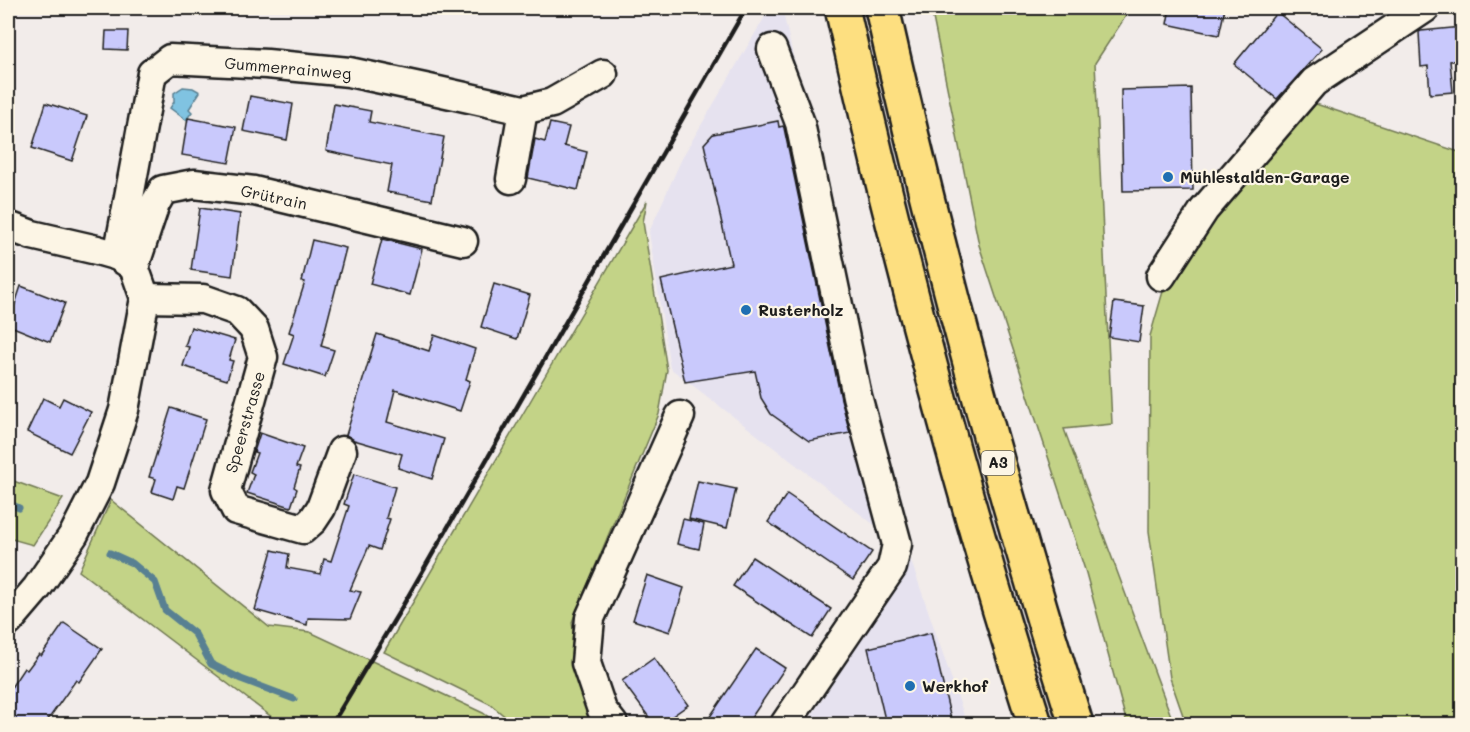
<svg xmlns="http://www.w3.org/2000/svg" width="1470" height="732" viewBox="0 0 1470 732" font-family="Mali,sans-serif">
<rect width="100%" height="100%" fill="#f2ecea"/>
<filter id="ink" filterUnits="userSpaceOnUse"><feTurbulence type="fractalNoise" baseFrequency=".0167" numOctaves="2"/><feDisplacementMap in="SourceGraphic" scale="12" xChannelSelector="R" yChannelSelector="G"/><feConvolveMatrix kernelMatrix="1 2 1 2 8 2 1 2 1" color-interpolation-filters="sRGB"/></filter>
<g filter="url(#ink)">
<!-- built -->
<polygon fill="#e6e2ef" points="770,8 782,8 908,552 967,724 806,724 898,582 881,530 670,368 649,232 683,156"/>
<!-- green -->
<g fill="#c3d387" stroke="#707852" stroke-width="1.5">
<polygon points="931,8 1131,8 1095,63 1112,424 1064,429 1174,724 1127,724 1086,573 979,245"/>
<polygon points="1301,99 1462,153 1462,724 1186,724 1170,678 1149,531 1150,336 1166,281"/>
<polygon points="647,201 643,222 667,370 659,414 572,622 583,698 600,724 514,724 490,704 384,652"/>
<polygon points="8,479 63,499 33,545 8,538"/>
<polygon points="111,500 269,627 310,632 483,713 498,724 281,724 79,571"/>
</g>
<!-- water -->
<polygon fill="#80c3e1" stroke="#588092" stroke-width="1.5" points="183,87 193,88 200,92 189,109 192,112 186,120 170,108 174,102 174,93"/>
<g fill="none" stroke-linecap="round" stroke-linejoin="round">
<!-- stream -->
<g stroke="#588092" stroke-width="7">
<polyline points="8,503 19,508"/>
<polyline points="110,553 132,563 155,582 165,610 195,634 211,664 241,679 294,699"/>
</g>
</g>
<!-- building -->
<g fill="#c9c9fc" stroke="#1c1c1c" stroke-width="1.5">
<polygon points="1170,8 1225,8 1219,35 1167,24"/>
<polygon points="1277,12 1322,49 1277,99 1234,64"/>
<polygon points="1462,27 1462,60 1450,61 1453,92 1430,94 1428,66 1421,67 1419,32 1421,31"/>
<polygon points="106,31 128,31 127,50 105,49"/>
<polygon points="1191,88 1193,190 1123,191 1121,90"/>
<polygon points="250,96 293,104 287,140 243,131"/>
<polygon points="46,103 87,116 72,161 32,148"/>
<polygon points="334,104 371,111 369,122 444,137 432,200 387,192 392,165 326,151"/>
<polygon points="188,118 236,127 229,163 182,155"/>
<polygon points="778,121 779,127 783,126 784,128 841,399 850,433 809,441 771,414 761,398 755,371 685,382 661,280 731,264 704,144 713,134"/>
<polygon points="550,123 569,127 564,146 587,152 578,190 528,178 535,139 545,142"/>
<polygon points="200,208 240,214 232,276 191,270"/>
<polygon points="382,239 422,249 410,295 370,284"/>
<polygon points="312,240 346,248 321,346 334,350 325,377 284,364 294,334 289,332 305,282 302,281"/>
<polygon points="494,284 530,295 517,339 481,327"/>
<polygon points="21,286 65,303 50,342 8,325"/>
<polygon points="1114,302 1144,306 1139,342 1109,337"/>
<polygon points="191,327 235,340 229,360 233,361 227,380 183,366 189,347 185,346"/>
<polygon points="377,334 429,351 434,335 475,349 466,379 470,381 460,411 395,390 387,422 444,439 432,479 398,468 402,454 354,440 346,435"/>
<polygon points="43,398 59,406 63,398 91,412 70,453 27,432"/>
<polygon points="171,408 206,419 184,488 177,486 173,499 152,492 156,479 149,477"/>
<polygon points="260,433 303,448 296,467 300,468 294,487 297,489 291,507 247,493 254,474 250,472 257,453 254,452"/>
<polygon points="354,474 395,487 386,518 390,519 380,550 369,546 350,590 361,592 350,619 308,618 307,625 255,610 272,550 289,554 287,568 320,574 324,559 331,561 349,506 344,504"/>
<polygon points="698,481 736,489 727,528 689,519"/>
<polygon points="787,494 872,552 853,580 768,522"/>
<polygon points="683,519 704,524 699,549 677,544"/>
<polygon points="752,557 831,609 812,638 733,586"/>
<polygon points="647,575 684,588 670,632 633,620"/>
<polygon points="64,623 102,649 79,682 76,680 45,724 8,724 8,692 24,668 27,670 39,654 41,656"/>
<polygon points="931,633 952,724 886,724 868,648"/>
<polygon points="756,649 785,668 747,724 705,724"/>
<polygon points="654,658 688,705 661,724 654,724 622,681"/>
</g>
<g fill="none" stroke-linecap="round" stroke-linejoin="round">
<!-- minor casing -->
<g stroke="#1c1c1c" stroke-width="33">
<g id="minor">
<polyline points="772,49 800,123 857,396 897,544 892,567 785,724"/>
<polyline points="511,179 523,110"/>
<polyline points="8,226 32,235 97,250 118,256 133,266"/>
<polyline points="118,256 152,73 170,59 267,64 349,72 429,89 523,110 552,103 603,74"/>
<polyline points="134,267 155,204 163,190 194,184 254,191 463,241"/>
<polyline points="1161,276 1204,210 1314,82 1425,8"/>
<polyline points="145,298 203,299 237,311 254,329 263,357 226,490 236,510 303,529 313,520 321,508 342,451"/>
<polyline points="8,622 37,588 74,534 100,483 124,410 145,298 134,267"/>
<polyline points="613,724 602,710 586,663 590,618 680,416"/>
</g>
</g>
<!-- highway casing -->
<g stroke="#1c1c1c" stroke-width="38">
<g id="highway">
<path d="M842,8C858,78 874,149 892,219C935,389 982,558 1035,724"/>
<path d="M882,8C936,248 1002,490 1076,724"/>
</g>
</g>
<!-- minor -->
<use href="#minor" stroke="#fcf5e5" stroke-width="28"/>
<!-- highway -->
<use href="#highway" stroke="#fddf80" stroke-width="33"/>
<!-- rail -->
<polyline stroke="#1c1c1c" stroke-width="4.5" points="332,724 402,607 746,8"/>
</g>
</g>
<!-- markers -->
<g fill="#1f6fb2" stroke="#fcf5e5" stroke-width="2">
<circle cx="1168" cy="177" r="6"/>
<circle cx="746" cy="310" r="6"/>
<circle cx="910" cy="686" r="6"/>
</g>
<g text-anchor="middle" stroke-width="4.5" stroke-linejoin="round" paint-order="stroke">
<!-- shield labels -->
<rect fill="#fcf5e5" stroke="#5f5d58" stroke-width="1.5" x="981.5" y="451" width="33" height="24" rx="4.5"/>
<g font-size="15" font-weight="bold" fill="#1c1c1c">
<text x="998" y="468">A3</text>
</g>
<!-- street labels -->
<g font-size="16" fill="#1c1c1c" stroke="#fcf5e5">
<text transform="translate(288 68) rotate(5)" y="6">Gummerrainweg</text>
<text transform="translate(274 197) rotate(12)" y="6">Grütrain</text>
<text transform="translate(245 422) rotate(-74)" y="6">Speerstrasse</text>
</g>
<!-- poi labels -->
<g font-size="16" font-weight="bold" fill="#1c1c1c" stroke="#fcf5e5" text-anchor="start">
<text x="1180" y="183">Mühlestalden-Garage</text>
<text x="758" y="316">Rusterholz</text>
<text x="922" y="692">Werkhof</text>
</g>
</g>
<!-- margin -->
<rect width="1470" height="732" fill="none" stroke="#fcf5e5" stroke-width="30"/>
<rect x="15" y="15" width="1440" height="702" fill="none" stroke="#1c1c1c" stroke-width="2" filter="url(#ink)"/>
</svg>
